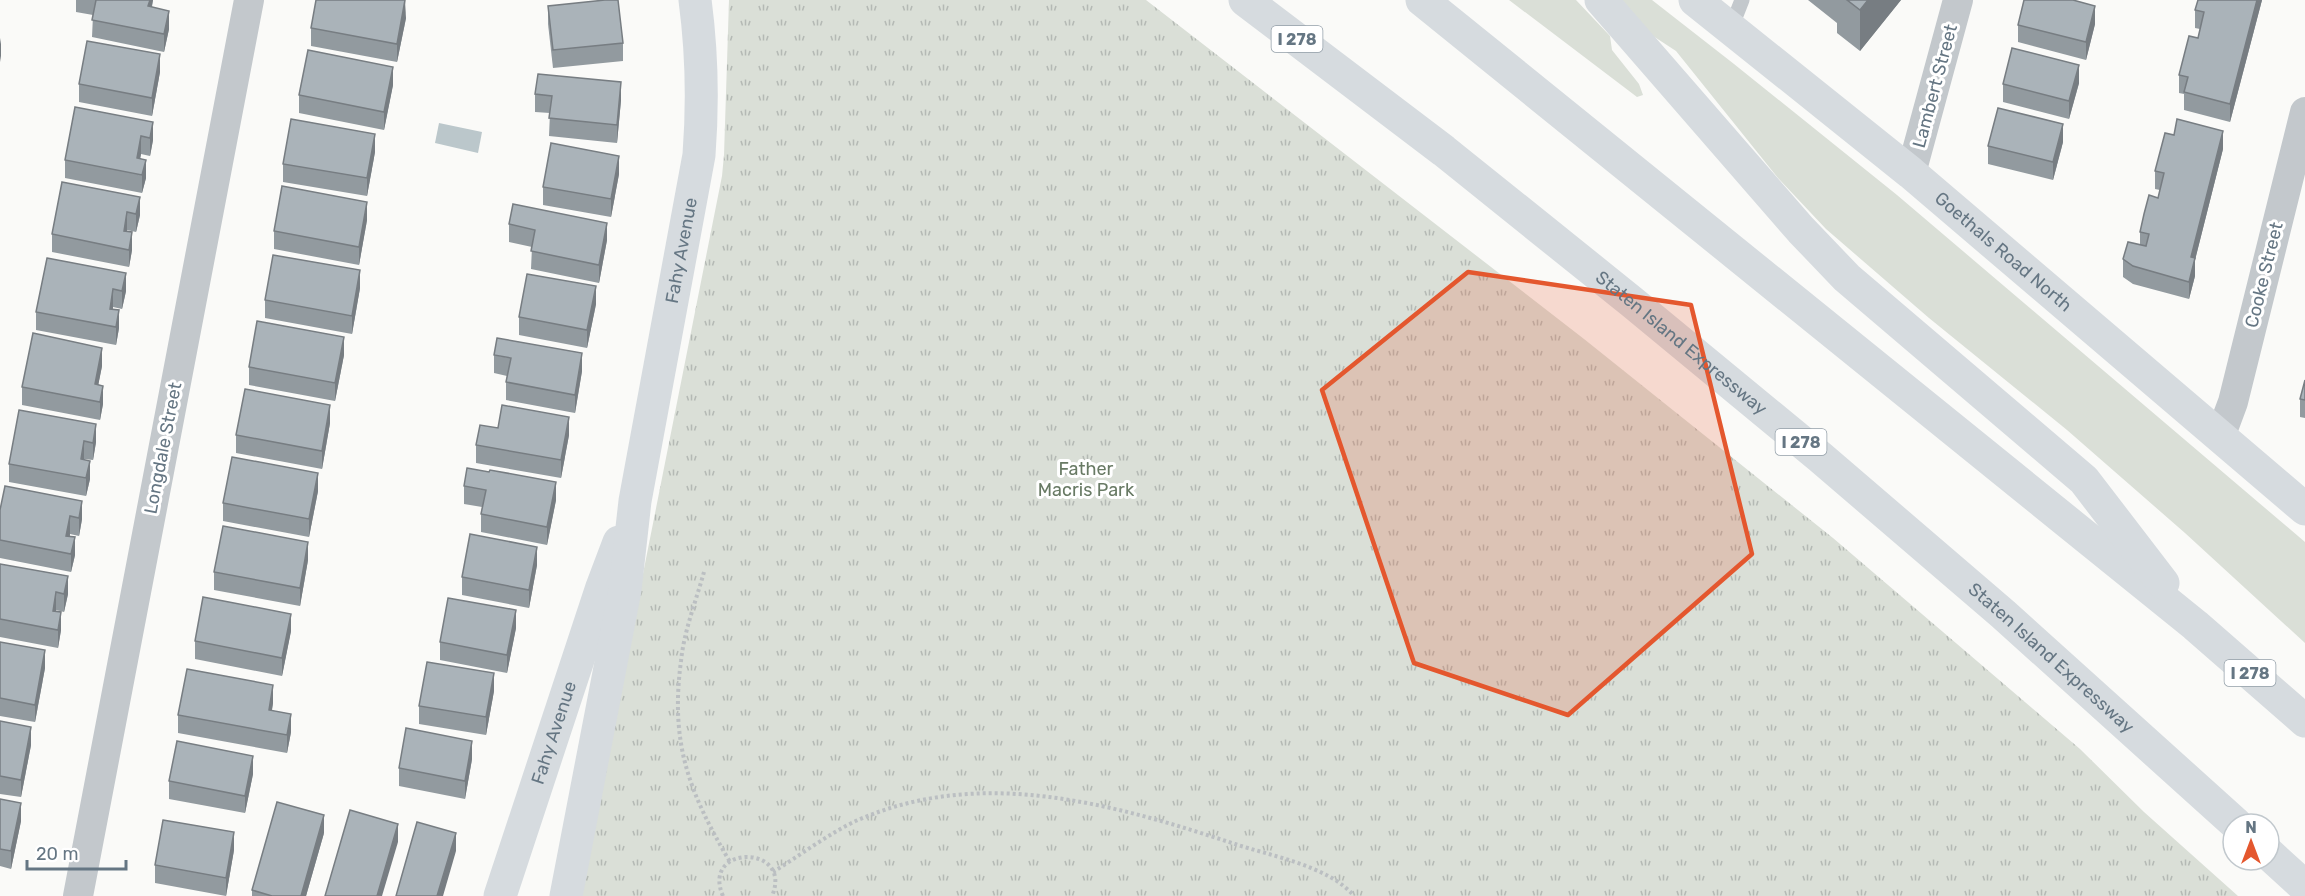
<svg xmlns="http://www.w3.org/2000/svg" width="2305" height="896" viewBox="0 0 2305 896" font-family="Rubik,sans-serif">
<defs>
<pattern id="park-tufts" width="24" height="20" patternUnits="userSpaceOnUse" patternTransform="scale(1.5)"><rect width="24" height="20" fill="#dadfd7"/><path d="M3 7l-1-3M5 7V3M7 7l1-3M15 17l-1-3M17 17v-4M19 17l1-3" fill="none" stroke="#b4b9b4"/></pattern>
</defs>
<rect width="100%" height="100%" fill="#fafaf8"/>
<!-- green -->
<g fill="#dadfd7">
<polygon points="1509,0 1576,0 1610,36 1612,50 1639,84 1643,95 1637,97"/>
<polygon points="1622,0 1652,0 1734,64 1897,195 2305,542 2305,643 2185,533 2067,430 1929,318 1826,229 1778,178 1676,51 1653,36"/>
</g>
<!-- park -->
<polygon fill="url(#park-tufts)" points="729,0 1146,0 1584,339 1833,538 2080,749 2144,812 2238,896 579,896 722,176 724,155"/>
<!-- water -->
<polygon fill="#bbc7cb" points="439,123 482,132 478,153 435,143"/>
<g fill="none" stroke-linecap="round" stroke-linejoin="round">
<!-- path -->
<g stroke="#bbbfc2" stroke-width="4" stroke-dasharray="3 3" stroke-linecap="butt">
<path d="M704,572C696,601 684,631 681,661C670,744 689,792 730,862"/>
<path d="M773,872C799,856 831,832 858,820C982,766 1113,804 1235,844C1271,856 1329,866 1354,896"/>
<path d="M723,896C700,844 794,844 772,896"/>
</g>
<!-- lane -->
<polyline stroke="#c3c8cc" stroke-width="15" points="1731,28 1742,0"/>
<!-- street -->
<g stroke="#c3c8cc" stroke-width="30">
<polyline points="1911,173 1958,0"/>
<polyline points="2220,437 2233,402 2305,112"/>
<polyline points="78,896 249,0"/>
</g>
<!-- secondary -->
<g stroke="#d6dbdf" stroke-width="33">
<path id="s1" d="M1695,0L1911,173L2305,509"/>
<path id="s2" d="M500,896L602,587L619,542"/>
<path id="s3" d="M566,896L625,590L635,501L699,155C703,102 702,52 695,0"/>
</g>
<!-- highway -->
<g stroke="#d6dbdf" stroke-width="33">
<path id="s4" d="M1245,0L1444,151L1632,302L1820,457L2003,614L2236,824"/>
<polyline points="1422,0 2195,625 2305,721"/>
<polyline points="1601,0 1801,230 1847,278 2084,480 2163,583"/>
<polyline points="2269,854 2305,887"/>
</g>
</g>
<!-- wall -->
<g fill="#929a9f">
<polygon points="76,0 153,0 152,7 169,29 164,52 92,37 93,15 76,12"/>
<polygon points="1808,0 1901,0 1860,51 1837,33 1837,23"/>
<polygon points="2198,0 2262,0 2230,122 2184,110 2184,94 2179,93 2179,75 2198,38 2200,29 2195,28 2195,10"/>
<polygon points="548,6 623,43 623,61 553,68 548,24"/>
<polygon points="406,18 397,62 311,46 311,28"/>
<polygon points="2095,24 2086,60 2018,42 2018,25"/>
<polygon points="160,72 152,116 79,102 79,84"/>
<polygon points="2079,83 2069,119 2003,102 2003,84"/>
<polygon points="393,85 384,130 299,113 299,95"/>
<polygon points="535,94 621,100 617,143 549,136 550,113 535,112"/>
<polygon points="153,122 153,140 150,156 141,154 140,159 146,178 142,193 65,178 65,160"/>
<polygon points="2063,142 2053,180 1988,164 1988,146"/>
<polygon points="2223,149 2195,260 2195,276 2189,299 2133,284 2123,277 2123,259 2140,245 2140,232 2158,198 2160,190 2155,189 2155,171"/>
<polygon points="375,152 367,196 283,182 283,164"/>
<polygon points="619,174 611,217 543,205 543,187"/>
<polygon points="62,182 140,215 136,232 127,230 132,250 129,267 52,252 52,234"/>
<polygon points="367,220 359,265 274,249 274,231"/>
<polygon points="509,224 607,240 599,283 531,269 532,247 509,242"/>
<polygon points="47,258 126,291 122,309 113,307 113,309 119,328 116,345 36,330 36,312"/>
<polygon points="360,288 352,334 265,318 265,300"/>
<polygon points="596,304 587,348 519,335 519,317"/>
<polygon points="344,355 335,401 249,385 249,367"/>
<polygon points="494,355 582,371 575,413 506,400 506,382 507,376 494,373"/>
<polygon points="102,366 98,385 103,404 100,420 22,405 22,387"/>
<polygon points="2305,380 2305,418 2300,417 2300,399"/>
<polygon points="330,423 322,469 236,453 236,435"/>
<polygon points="96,424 96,442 93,460 84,459 84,460 90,479 86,496 9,482 9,464"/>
<polygon points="498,428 569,435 561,478 476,463 476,445"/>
<polygon points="464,486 556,500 547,545 481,532 481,514 482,507 464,504"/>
<polygon points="318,491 309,537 223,521 223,503"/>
<polygon points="82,501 82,519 79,536 70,534 70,536 75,555 71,572 0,558 0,510"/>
<polygon points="308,560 300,606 214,590 214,572"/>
<polygon points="0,564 68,594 64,612 56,610 61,630 58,648 0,637"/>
<polygon points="537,565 529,608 462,595 462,577"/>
<polygon points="516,628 507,673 440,660 440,642"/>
<polygon points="291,631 282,676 195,659 195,641"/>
<polygon points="0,642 45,668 35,722 0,716"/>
<polygon points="494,691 486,735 419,724 419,706"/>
<polygon points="273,703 272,710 291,732 287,753 178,733 178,715"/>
<polygon points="0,721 31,745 21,797 0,794"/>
<polygon points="472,759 465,799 399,786 399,768"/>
<polygon points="253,774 245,813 169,799 169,781"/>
<polygon points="0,799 21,821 11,869 0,866"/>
<polygon points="324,833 306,896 252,896 252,890"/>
<polygon points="234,850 226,896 155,883 155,865"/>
</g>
<!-- shaded-wall -->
<g fill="#777d82">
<polygon points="150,0 153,0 148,24 148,6"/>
<polygon points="405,0 406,18 397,62 397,44"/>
<polygon points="1868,0 1901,0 1860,51 1860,10"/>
<polygon points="2257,0 2262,0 2230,122 2230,104"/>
<polygon points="2095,6 2095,24 2086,60 2086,42"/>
<polygon points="169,11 169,29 164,52 164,34"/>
<polygon points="1,38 1,56 0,62 0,44"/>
<polygon points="160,54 160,72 152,116 152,98"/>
<polygon points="2079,65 2079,83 2069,119 2069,101"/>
<polygon points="393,67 393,85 384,130 384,112"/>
<polygon points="621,82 621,100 617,143 617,125"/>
<polygon points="153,122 153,140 150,156 150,138"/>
<polygon points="2063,124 2063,142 2053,180 2053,162"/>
<polygon points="2223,131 2223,149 2195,260 2195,276 2189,299 2189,282 2191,257"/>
<polygon points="375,134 375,152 367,196 367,178"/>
<polygon points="141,136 141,154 137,176 137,158"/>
<polygon points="619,156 619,174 611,217 611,199"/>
<polygon points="146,160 146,178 142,193 142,175"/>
<polygon points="140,197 140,215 136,232 136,214"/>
<polygon points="367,202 367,220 359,265 359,247"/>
<polygon points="127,212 127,230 124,249 124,231"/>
<polygon points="607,223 607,240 599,283 599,265"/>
<polygon points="132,232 132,250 129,267 129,250"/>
<polygon points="360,270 360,288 352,334 352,316"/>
<polygon points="126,273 126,291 122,309 122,291"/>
<polygon points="596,286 596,304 587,348 587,330"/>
<polygon points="113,289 113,307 110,326 110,309"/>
<polygon points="119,310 119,328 116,345 116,327"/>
<polygon points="344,337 344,355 335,401 335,383"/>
<polygon points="102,348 102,366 95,402 95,384"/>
<polygon points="582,353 582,371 575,413 575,395"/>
<polygon points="103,386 103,404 100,420 100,402"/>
<polygon points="330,405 330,423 322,469 322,451"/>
<polygon points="569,417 569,435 561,478 561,460"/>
<polygon points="96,424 96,442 93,460 93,443"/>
<polygon points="84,441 84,459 81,477 81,459"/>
<polygon points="90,461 90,479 86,496 86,478"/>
<polygon points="318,473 318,491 309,537 309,519"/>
<polygon points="556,482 556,500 547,545 547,527"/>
<polygon points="82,501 82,519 79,536 79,518"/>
<polygon points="70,516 70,534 66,554 66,536"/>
<polygon points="75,537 75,555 71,572 71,554"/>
<polygon points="308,542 308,560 300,606 300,588"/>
<polygon points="537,547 537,565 529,608 529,590"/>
<polygon points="68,576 68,594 64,612 64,594"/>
<polygon points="56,592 56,610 53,629 53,611"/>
<polygon points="516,610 516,628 507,673 507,655"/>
<polygon points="61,612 61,630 58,648 58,630"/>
<polygon points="291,614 291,631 282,676 282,658"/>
<polygon points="45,650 45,668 35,722 35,705"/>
<polygon points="494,673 494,691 486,735 486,717"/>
<polygon points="273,685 273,703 269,727 269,710"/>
<polygon points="291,714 291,732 287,753 287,735"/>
<polygon points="31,727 31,745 21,797 21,780"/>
<polygon points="472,741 472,759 465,799 465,781"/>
<polygon points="253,756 253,774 245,813 245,796"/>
<polygon points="21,803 21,821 11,869 11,851"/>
<polygon points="324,815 324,833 306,896 301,896"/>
<polygon points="398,824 398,842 382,896 377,896"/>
<polygon points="234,832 234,850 226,896 226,878"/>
<polygon points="456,833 456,851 443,896 437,896"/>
</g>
<!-- building -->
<g fill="#aab3b9" stroke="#777d82" stroke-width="1.5">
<polygon points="96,0 150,0 148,6 169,11 164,34 92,20"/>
<polygon points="316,0 405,0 397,44 311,28"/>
<polygon points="605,0 618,0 623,43 553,50 548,6"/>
<polygon points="1847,0 1868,0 1860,10"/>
<polygon points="2024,0 2073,0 2095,6 2086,42 2018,25"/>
<polygon points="2198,0 2257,0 2230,104 2184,92 2188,77 2179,75 2189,36 2198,38 2204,12 2195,10"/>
<polygon points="87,41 160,54 152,98 79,84"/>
<polygon points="2012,48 2079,65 2069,101 2003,84"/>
<polygon points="308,50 393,67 384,112 299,95"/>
<polygon points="538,74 621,82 617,125 549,118 552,96 535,94"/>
<polygon points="75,107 153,122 150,138 141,136 137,158 146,160 142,175 65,160"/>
<polygon points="1998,108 2063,124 2053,162 1988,146"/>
<polygon points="291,119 375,134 367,178 283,164"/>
<polygon points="2177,119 2223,131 2191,257 2195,258 2189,282 2133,266 2123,259 2128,242 2146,246 2149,234 2140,232 2144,214 2149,195 2158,198 2164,173 2155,171 2165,133 2174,135"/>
<polygon points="551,143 619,156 611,199 543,187"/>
<polygon points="62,182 140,197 136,214 127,212 124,231 132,232 129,250 52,234"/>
<polygon points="282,186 367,202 359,247 274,231"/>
<polygon points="513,204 607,223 599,265 531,251 535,230 509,224"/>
<polygon points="273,255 360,270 352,316 265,300"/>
<polygon points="47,258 126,273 122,291 113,289 110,309 119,310 116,327 36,312"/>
<polygon points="527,274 596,286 587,330 519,317"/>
<polygon points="257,321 344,337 335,383 249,367"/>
<polygon points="33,333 102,348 95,384 103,386 100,402 22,387"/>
<polygon points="497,338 582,353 575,395 506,382 511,358 494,355"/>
<polygon points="2305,380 2305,400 2300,399"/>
<polygon points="245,389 330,405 322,451 236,435"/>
<polygon points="502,405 569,417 561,460 476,445 480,425 498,428"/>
<polygon points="19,410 96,424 93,443 84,441 81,459 90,461 86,478 9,464"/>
<polygon points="232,457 318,473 309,519 223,503"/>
<polygon points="467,468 489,472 490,470 556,482 547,527 481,514 486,490 464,486"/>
<polygon points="5,486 82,501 79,518 70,516 66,536 75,537 71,554 0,540 0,510"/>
<polygon points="223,526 308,542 300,588 214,572"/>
<polygon points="470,534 537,547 529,590 462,577"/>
<polygon points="0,564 68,576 64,594 56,592 53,611 61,612 58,630 0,619"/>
<polygon points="203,597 291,614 282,658 195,641"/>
<polygon points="448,598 516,610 507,655 440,642"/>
<polygon points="0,642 45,650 35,705 0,698"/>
<polygon points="427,662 494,673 486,717 419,706"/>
<polygon points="187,669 273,685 269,710 291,714 287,735 178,715"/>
<polygon points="0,721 31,727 21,780 0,776"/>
<polygon points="406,728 472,741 465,781 399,768"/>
<polygon points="177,741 253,756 245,796 169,781"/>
<polygon points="0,799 21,803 11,851 0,849"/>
<polygon points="277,802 324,815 301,896 272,896 252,890"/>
<polygon points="350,810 398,824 377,896 325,896"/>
<polygon points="163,820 234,832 226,878 155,865"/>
<polygon points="417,822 456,833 437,896 396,896"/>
</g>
<!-- marked area -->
<path fill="#e4572e" fill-opacity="0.2" stroke="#e4572e" stroke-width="4.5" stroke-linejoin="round" d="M1468,272L1691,305L1752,554L1568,715L1414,663L1322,390Z"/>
<g text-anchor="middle" stroke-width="6" stroke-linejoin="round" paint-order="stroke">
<!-- shield labels -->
<g fill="#fff" stroke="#939fa8" stroke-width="1.5">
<rect x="1271.5" y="26" width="51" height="26" rx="4.5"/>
<rect x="1775.5" y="429" width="51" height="26" rx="4.5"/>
<rect x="2224.5" y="660" width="51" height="26" rx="4.5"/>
</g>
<g font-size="16" font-weight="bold" fill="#657683">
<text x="1297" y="45">I 278</text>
<text x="1801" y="448">I 278</text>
<text x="2250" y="679">I 278</text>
</g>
<!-- street labels -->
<g font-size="18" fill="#657683" stroke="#fff">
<text transform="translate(1935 86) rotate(-75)" y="6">Lambert Street</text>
<text dy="6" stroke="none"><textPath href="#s1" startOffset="398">Goethals Road North</textPath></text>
<text dy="6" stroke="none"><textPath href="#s3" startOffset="656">Fahy Avenue</textPath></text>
<text transform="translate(2264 275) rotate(-76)" y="6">Cooke Street</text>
<text dy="6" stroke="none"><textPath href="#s4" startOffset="555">Staten Island Expressway</textPath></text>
<text transform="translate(163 448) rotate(-79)" y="6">Longdale Street</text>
<text dy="6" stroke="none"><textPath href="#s4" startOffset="1041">Staten Island Expressway</textPath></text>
<text dy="6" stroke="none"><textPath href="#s2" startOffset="172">Fahy Avenue</textPath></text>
</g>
<!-- park labels -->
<g font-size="18" fill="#687a64" stroke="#fff">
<text x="1086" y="475">Father<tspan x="1086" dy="21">Macris Park</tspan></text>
</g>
</g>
<!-- north arrow -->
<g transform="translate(2251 842)"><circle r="28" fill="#ffffff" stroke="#c1c8cd" stroke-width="1.5"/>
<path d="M0-4.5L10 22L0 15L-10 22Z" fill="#e4572e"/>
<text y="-9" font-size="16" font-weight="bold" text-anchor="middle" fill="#657683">N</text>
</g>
<!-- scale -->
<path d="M27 860v9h99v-9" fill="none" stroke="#657683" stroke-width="3"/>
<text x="36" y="860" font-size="18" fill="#657683" stroke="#ffffff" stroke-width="4.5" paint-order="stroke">20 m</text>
</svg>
